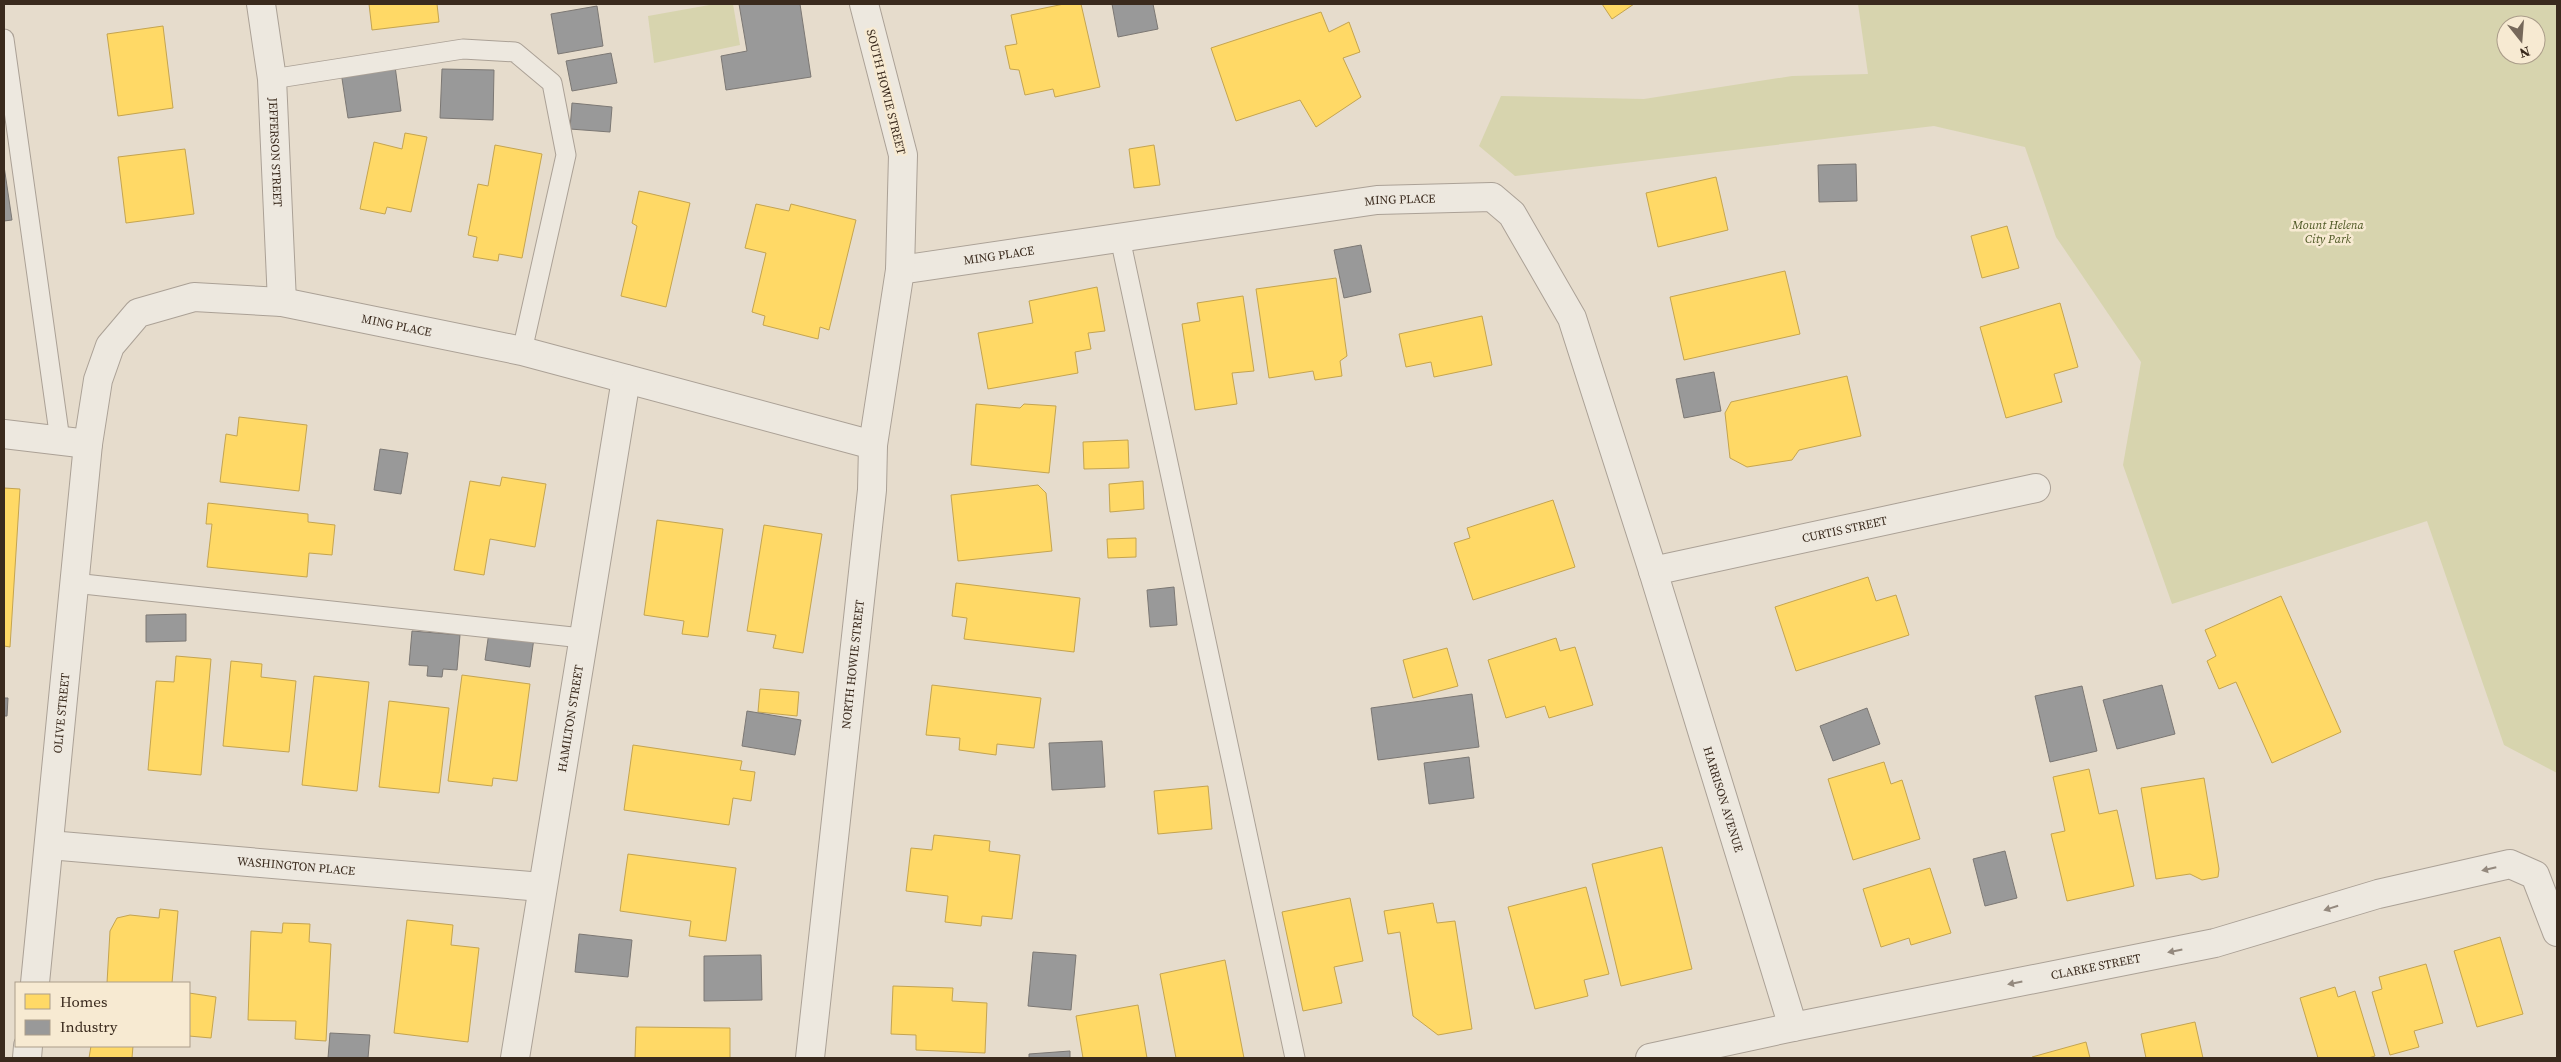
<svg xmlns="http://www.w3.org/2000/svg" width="2561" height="1062" viewBox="0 0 2561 1062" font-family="'Source Serif 4',serif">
<rect width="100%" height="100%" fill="#e6dccc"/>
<!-- green -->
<g fill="#d7d4ae" fill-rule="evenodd">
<polygon points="715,4 733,4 740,45 654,63 648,16"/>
<path d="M1858,4H2557V773L2504,745L2427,521L2172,604L2123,465L2141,362L2056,237L2025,147L1934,126L1515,176L1479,146L1501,96L1644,99L1792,76L1868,74ZM2506,25H2536V55H2506Z"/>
</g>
<!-- homes -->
<g fill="#ffd966" stroke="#c4a450">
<polygon points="369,4 437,4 439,22 372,30"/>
<polygon points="1064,4 1081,4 1100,87 1055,97 1053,89 1025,95 1019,70 1010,69 1005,46 1017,44 1011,15"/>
<polygon points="1602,4 1634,4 1612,19"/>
<polygon points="1321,12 1329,32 1349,22 1360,52 1343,58 1361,97 1316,127 1300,100 1236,121 1211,48"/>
<polygon points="163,26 173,108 118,116 107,34"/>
<polygon points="405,133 427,137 411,212 387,207 385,214 360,209 374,142 402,149"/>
<polygon points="495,145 542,154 522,258 499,254 498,261 473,257 477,237 468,235 478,184 488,186"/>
<polygon points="1154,145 1160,185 1134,188 1129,149"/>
<polygon points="185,149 194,214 126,223 118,157"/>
<polygon points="1716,177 1728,230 1658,247 1646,193"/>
<polygon points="639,191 690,203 666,307 621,296 637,226 632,223"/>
<polygon points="756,204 789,211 791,204 856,220 829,330 820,327 818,339 763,325 765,316 752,312 766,253 745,248"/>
<polygon points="2007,226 2019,268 1982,278 1971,236"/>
<polygon points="1785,271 1800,334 1684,360 1670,297"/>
<polygon points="1336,278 1347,356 1340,361 1342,376 1315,380 1313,371 1269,378 1256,289"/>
<polygon points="1097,287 1105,331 1088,333 1091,349 1075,352 1078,373 988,389 978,333 1033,323 1029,301"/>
<polygon points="1243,296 1254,371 1232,373 1237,404 1195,410 1182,324 1200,321 1197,303"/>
<polygon points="2060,303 2078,367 2054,374 2062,402 2006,418 1980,327"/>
<polygon points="1482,316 1492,365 1434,377 1431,362 1406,367 1399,334"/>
<polygon points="1847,376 1861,436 1799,450 1792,460 1747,467 1730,458 1725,413 1731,402"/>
<polygon points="976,404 1020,408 1024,404 1056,406 1049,473 971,465"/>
<polygon points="239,417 307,425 299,491 220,482 226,434 237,436"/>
<polygon points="1128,440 1129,468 1084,469 1083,442"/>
<polygon points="502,477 546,484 535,547 490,539 484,575 454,570 470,481 500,486"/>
<polygon points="1143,481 1144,509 1110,512 1109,484"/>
<polygon points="1038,485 1046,493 1052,551 958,561 951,495"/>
<polygon points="4,488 20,489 10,647 4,646"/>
<polygon points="1553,500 1575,567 1473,600 1454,543 1470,538 1467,528"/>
<polygon points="208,503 308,514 308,522 335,525 332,555 309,553 307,577 207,567 212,524 206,524"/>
<polygon points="657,520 723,529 708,637 682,634 684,621 644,615"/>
<polygon points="764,525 822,534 803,653 773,648 776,635 747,631"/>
<polygon points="1136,538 1136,557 1108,558 1107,539"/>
<polygon points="1868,577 1876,601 1896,595 1909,635 1796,671 1775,607"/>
<polygon points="956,583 1080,598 1074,652 964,639 967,618 952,616"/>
<polygon points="2281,596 2341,732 2272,763 2236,682 2219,689 2207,661 2216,656 2205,630"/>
<polygon points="1556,638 1560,651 1575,647 1593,705 1549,718 1545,706 1506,718 1488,660"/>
<polygon points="1447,648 1458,686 1413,698 1403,660"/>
<polygon points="176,656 211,659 201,775 148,770 156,681 174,682"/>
<polygon points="231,661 262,664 261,677 296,681 289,752 223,746"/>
<polygon points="462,675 530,684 517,781 493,778 492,786 448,781"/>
<polygon points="314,676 369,682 357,791 302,785"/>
<polygon points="932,685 1041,698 1034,748 997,744 996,755 959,750 960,738 926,735"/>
<polygon points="760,689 799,692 797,716 758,712"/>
<polygon points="389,701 449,708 439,793 379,787"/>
<polygon points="633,745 742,761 740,770 755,772 751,801 733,798 729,825 624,810"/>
<polygon points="1884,762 1891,784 1902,780 1920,839 1853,860 1828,779"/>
<polygon points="2089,769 2099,814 2117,810 2134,886 2067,901 2051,834 2065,831 2053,777"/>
<polygon points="2204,778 2219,869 2218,877 2202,880 2190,874 2156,879 2141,788"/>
<polygon points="1208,786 1212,829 1158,834 1154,791"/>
<polygon points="934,835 990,841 989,851 1020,855 1012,919 982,916 981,926 945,922 948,896 906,891 911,848 932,850"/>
<polygon points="1662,847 1692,969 1621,986 1592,864"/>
<polygon points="628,854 736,868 726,941 689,936 691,921 620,911"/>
<polygon points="1930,868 1951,933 1911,945 1909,938 1881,947 1863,889"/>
<polygon points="1586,887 1609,974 1584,980 1588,996 1535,1009 1508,907"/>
<polygon points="1350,898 1363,961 1334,967 1342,1003 1303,1011 1282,912"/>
<polygon points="1433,903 1437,923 1455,921 1472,1029 1438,1035 1413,1016 1400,932 1388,934 1384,911"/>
<polygon points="160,909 178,911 172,983 107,983 110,931 117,918 130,915 159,918"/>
<polygon points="407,920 453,925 451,945 479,948 468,1042 394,1033"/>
<polygon points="283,923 310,924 309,942 331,944 326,1041 295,1039 296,1021 248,1020 251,931 282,933"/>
<polygon points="2500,937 2523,1014 2477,1027 2454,951"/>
<polygon points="1225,960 1244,1058 1176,1058 1160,974"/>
<polygon points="2426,964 2443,1023 2414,1031 2419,1047 2390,1055 2372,992 2382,989 2379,977"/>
<polygon points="893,986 953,988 952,1001 987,1003 985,1053 916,1050 916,1035 891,1034"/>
<polygon points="2335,987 2338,997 2355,991 2375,1056 2368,1058 2318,1058 2300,998"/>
<polygon points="189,993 216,997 211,1038 189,1036"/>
<polygon points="1138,1005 1147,1058 1083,1058 1076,1016"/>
<polygon points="2195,1022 2203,1058 2146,1058 2141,1034"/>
<polygon points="636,1027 730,1028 730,1058 635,1058"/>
<polygon points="2086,1042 2090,1058 2032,1058 2032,1057"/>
<polygon points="91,1046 133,1046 132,1058 89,1058"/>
</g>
<!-- industry -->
<g fill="#999" stroke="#7c7874">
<polygon points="739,4 800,4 811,77 726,90 721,56 747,51"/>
<polygon points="1112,4 1153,4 1158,29 1118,37"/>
<polygon points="597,6 603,46 558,54 551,14"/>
<polygon points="611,53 617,83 572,91 566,61"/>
<polygon points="395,66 401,111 348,118 341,72"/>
<polygon points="442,69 494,70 493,120 440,118"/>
<polygon points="572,103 612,107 610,132 570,129"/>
<polygon points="1856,164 1857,201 1819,202 1818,165"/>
<polygon points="4,166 12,220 4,221"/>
<polygon points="1361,245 1371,292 1344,298 1334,250"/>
<polygon points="1714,372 1721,411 1684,418 1676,379"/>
<polygon points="380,449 408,453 401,494 374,490"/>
<polygon points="1174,587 1177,625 1150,627 1147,590"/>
<polygon points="186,614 186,641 146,642 146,615"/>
<polygon points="412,631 460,635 457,670 443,669 442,677 427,676 428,666 409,665"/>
<polygon points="489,632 534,638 530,667 485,660"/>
<polygon points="2162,685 2175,734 2117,749 2103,700"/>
<polygon points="2082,686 2097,751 2050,762 2035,696"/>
<polygon points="1472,694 1479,747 1378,760 1371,708"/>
<polygon points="4,698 8,698 7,716 4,716"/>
<polygon points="1867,708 1880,744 1833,761 1820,726"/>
<polygon points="747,711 801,720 795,755 742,746"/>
<polygon points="1102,741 1105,787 1052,790 1049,743"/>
<polygon points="1469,757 1474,798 1429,804 1424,763"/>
<polygon points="2005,851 2017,898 1985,906 1973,859"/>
<polygon points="579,934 632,940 628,977 575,972"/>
<polygon points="1033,952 1076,955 1071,1010 1028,1006"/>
<polygon points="761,955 762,1000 704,1001 704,956"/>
<polygon points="330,1033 370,1035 368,1058 328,1058"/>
<polygon points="1070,1051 1070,1058 1029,1058 1029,1054"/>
</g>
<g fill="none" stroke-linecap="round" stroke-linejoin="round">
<!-- lane casing -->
<g stroke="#aba196" stroke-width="21">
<g id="lane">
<polyline points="4,39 60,440"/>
<polyline points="272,79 463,49 515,52 552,83 566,155 522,351"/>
<polyline points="1120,238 1295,1058"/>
<polyline points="74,583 582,638"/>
</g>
</g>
<!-- street casing -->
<g stroke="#aba196" stroke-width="30">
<g id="street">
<path id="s1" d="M261,4L272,79L282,302"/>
<path id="s2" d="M900,270L1377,200L1492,197L1512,214L1572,318L1653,571L1793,1027"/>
<polyline points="4,434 88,444"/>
<path id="s3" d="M1653,571L2036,488"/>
<path id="s4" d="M49,845L542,887"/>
<path id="s5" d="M35,983L88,444L98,380L110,346L138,313L194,297L282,302L522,351L873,445"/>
<polyline points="27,1058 28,1046"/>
<path id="s6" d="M515,1058L626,379"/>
<path id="s7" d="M810,1058L872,490L873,445L900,270L903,155L864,4"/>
<path id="s8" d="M1650,1058L1793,1027L2215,943L2378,894L2510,864L2535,875L2557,932"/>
</g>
</g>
<!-- lane -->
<use href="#lane" stroke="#ede8df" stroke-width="19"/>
<!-- street -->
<use href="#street" stroke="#ede8df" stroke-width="28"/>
</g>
<!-- one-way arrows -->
<defs><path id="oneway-solid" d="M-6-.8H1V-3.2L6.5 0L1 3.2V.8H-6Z" transform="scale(1.25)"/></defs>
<g fill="#94897e">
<use href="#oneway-solid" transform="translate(2489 869) rotate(167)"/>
<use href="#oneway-solid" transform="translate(2331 908) rotate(163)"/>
<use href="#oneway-solid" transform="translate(2175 951) rotate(169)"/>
<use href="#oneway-solid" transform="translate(2015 983) rotate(169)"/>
</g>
<g text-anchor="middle" stroke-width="5" stroke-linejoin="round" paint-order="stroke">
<!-- street labels -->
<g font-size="12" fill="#3a2a1d" stroke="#f7ead2">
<text transform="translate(886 92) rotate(76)" y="4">SOUTH HOWIE STREET</text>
<text dy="4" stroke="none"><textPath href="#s1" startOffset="149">JEFFERSON STREET</textPath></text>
<text dy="4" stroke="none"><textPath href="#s2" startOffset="505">MING PLACE</textPath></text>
<text dy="4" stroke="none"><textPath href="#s2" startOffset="100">MING PLACE</textPath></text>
<text dy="4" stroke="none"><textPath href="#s5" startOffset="949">MING PLACE</textPath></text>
<text dy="4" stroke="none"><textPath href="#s3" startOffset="196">CURTIS STREET</textPath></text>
<text dy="4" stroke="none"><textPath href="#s7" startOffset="396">NORTH HOWIE STREET</textPath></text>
<text dy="4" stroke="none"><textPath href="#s5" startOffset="271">OLIVE STREET</textPath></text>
<text dy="4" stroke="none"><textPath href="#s6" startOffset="344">HAMILTON STREET</textPath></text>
<text dy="4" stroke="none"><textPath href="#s2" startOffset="1248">HARRISON AVENUE</textPath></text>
<text dy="4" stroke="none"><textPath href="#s4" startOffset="248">WASHINGTON PLACE</textPath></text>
<text dy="4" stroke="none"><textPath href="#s8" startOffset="455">CLARKE STREET</textPath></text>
</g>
<!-- park labels -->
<g font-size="12" font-style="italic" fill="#4d5723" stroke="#f7ead2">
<text x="2328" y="229">Mount Helena<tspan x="2328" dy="14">City Park</tspan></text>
</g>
</g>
<!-- border -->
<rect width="2561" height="1062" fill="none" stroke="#3a2a1d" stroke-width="10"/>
<!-- legend -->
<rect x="15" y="982" width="175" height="65" fill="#f7ead2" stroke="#ab9d8a"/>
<rect x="25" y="994" width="25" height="15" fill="#ffd966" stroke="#ab9d8a"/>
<text x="60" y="1007" font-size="15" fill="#3a2a1d">Homes</text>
<rect x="25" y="1020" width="25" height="15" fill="#999999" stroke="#ab9d8a"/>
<text x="60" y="1032" font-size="15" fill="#3a2a1d">Industry</text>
<!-- north arrow -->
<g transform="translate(2521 40) rotate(163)"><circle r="24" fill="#f7ead2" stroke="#ab9d8a"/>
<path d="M0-4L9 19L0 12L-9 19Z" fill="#76685a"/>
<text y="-8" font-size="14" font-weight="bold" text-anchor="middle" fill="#3a2a1d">N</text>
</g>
</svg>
